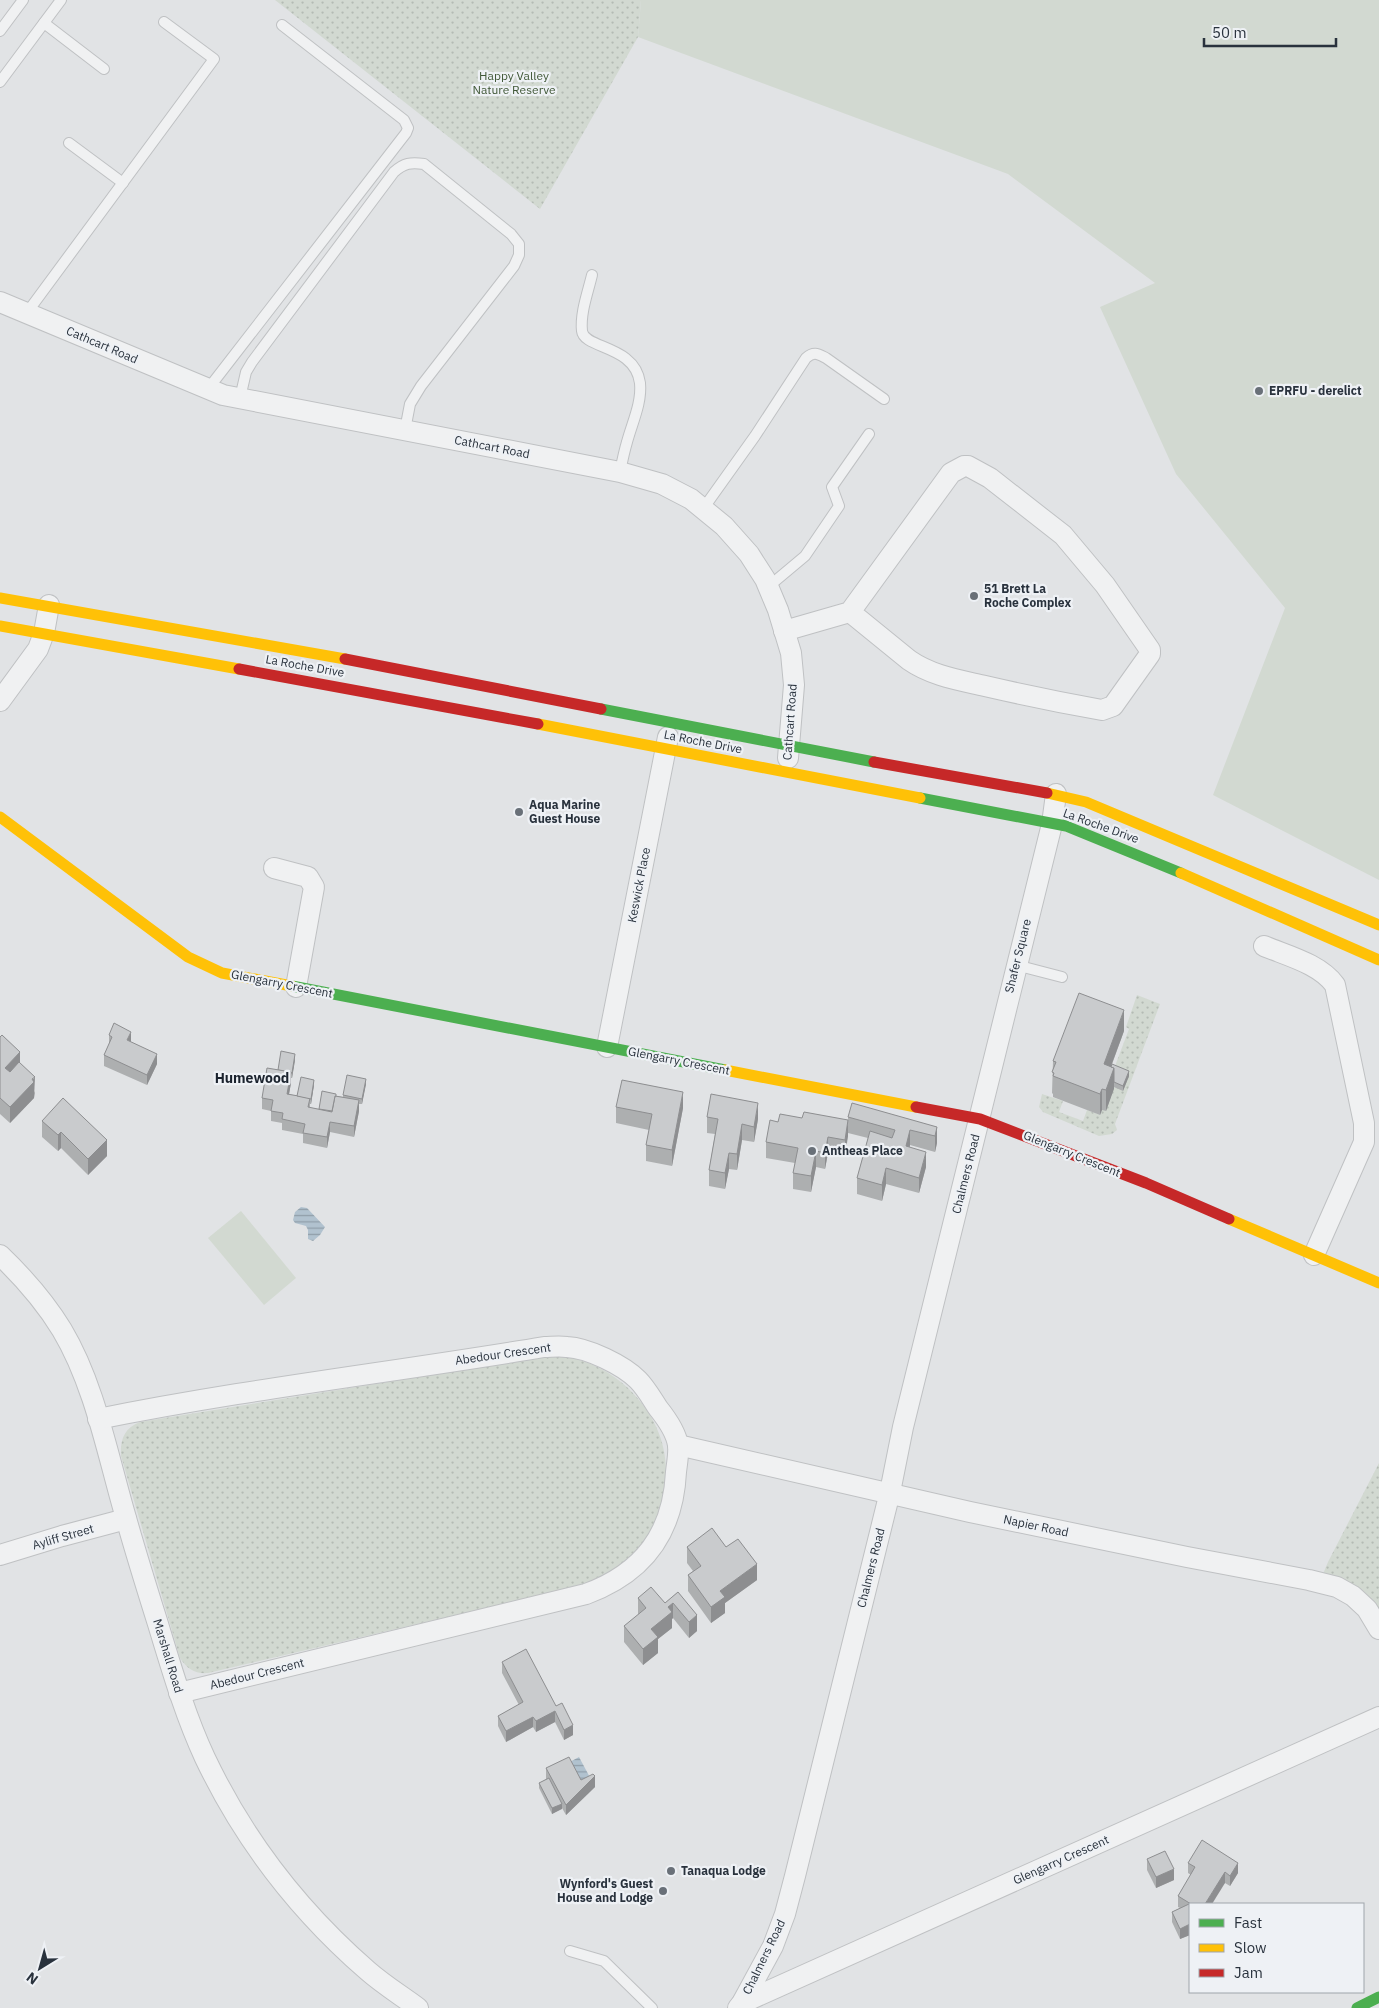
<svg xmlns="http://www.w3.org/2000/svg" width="1379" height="2008" viewBox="0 0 1379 2008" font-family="'IBM Plex Sans',sans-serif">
<defs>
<pattern id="grass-dots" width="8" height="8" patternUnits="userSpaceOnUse" patternTransform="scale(1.25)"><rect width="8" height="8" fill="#d2d9d1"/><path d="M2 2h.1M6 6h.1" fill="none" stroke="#b4bbb4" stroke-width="1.8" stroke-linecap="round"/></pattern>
<pattern id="water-rules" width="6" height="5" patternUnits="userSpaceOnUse" patternTransform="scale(1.25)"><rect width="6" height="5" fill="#b1c2cf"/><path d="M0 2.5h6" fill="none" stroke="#909ea9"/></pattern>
</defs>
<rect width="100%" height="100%" fill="#e1e3e5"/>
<!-- grass -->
<g fill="url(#grass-dots)">
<polygon points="275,0 641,0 638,37 540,209"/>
<polygon points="1137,995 1160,1004 1115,1124 1117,1130 1112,1134 1099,1136 1043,1112 1039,1107 1042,1094 1063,1101 1059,1112 1083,1121 1087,1110 1100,1115 1102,1110 1106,1110 1114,1087 1115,1066 1129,1029 1126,1027"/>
<path d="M549,1356C577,1355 607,1368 628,1388C665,1424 675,1467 658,1516C651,1534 639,1553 623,1564C608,1575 592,1581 575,1587L208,1673C195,1674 187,1669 180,1658L121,1456C120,1440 124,1428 140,1422Z"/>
<polygon points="1379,1463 1379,1610 1323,1574 1328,1562"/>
</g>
<!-- pitch -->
<g fill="#d2d9d1">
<polygon points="641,0 1379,0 1379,880 1213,795 1285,608 1176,474 1100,307 1155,283 1008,174 638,37"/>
<polygon points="241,1211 296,1278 264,1305 208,1238"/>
</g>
<!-- water -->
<g fill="url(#water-rules)">
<polygon points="301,1207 307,1208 325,1227 320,1235 313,1241 308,1239 308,1230 306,1226 295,1223 293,1220 295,1212"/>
<polygon points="579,1757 593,1783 582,1789 568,1763"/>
</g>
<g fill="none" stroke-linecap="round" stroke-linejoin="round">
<!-- lane casing -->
<g stroke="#bfc1c3" stroke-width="12">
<g id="lane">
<polyline points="44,23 104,69"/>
<polyline points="0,31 23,0"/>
<polyline points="0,82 61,0"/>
<polyline points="69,143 123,183"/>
<path d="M592,275C588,292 580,313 582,331C584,349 635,345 640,383C642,403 632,423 627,442C624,452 622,462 620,472"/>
<polyline points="26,314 214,59 164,22"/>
<polyline points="208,389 406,133 408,128 404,120 282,25"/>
<path d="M240,398L246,372L252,362L394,172C404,163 411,162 424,164L511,234L519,244V255L514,266L421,386L410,404L405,430"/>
<path d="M703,509L755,436L806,358C814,351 818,354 826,358L884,399"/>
<polyline points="768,587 805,556 839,506 832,487 869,434"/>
<polyline points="1016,965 1062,977"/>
<polyline points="570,1951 604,1961 652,2008"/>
</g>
</g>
<!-- street casing -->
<g stroke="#bfc1c3" stroke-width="22">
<g id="street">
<polyline points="0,302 223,395 620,472 662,484 691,499 724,526 749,554 765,579 778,610 791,653 794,685 788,758"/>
<path d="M784,631L850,612L951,473L964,466H968L990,478L1063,535L1105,585L1150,650V654L1113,706L1102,710C1063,703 1024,695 985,686C959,680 932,676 909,660L850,612"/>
<polyline points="0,701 38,649 44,633 49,605"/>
<polyline points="274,868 308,877 314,887 296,987"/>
<path d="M1264,946C1288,956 1320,964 1335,985L1364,1123V1142L1314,1255"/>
<polyline points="607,1047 668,737"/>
<path d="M0,1255C24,1278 45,1302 62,1330C95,1385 108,1457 126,1518C136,1554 147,1589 158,1624C172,1670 185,1715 205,1758C244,1840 300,1912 368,1971C384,1985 402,1996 418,2008"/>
<path d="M98,1419C246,1389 395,1372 544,1347C551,1347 559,1346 567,1347C588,1348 623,1365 638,1380C646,1388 652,1399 658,1408C666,1418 676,1432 678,1445C679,1453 677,1463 676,1472C673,1534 643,1573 586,1594L179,1693"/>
<polyline points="678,1445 970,1512 1187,1557 1309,1580 1337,1587 1353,1596 1367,1609 1379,1629"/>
<polyline points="0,1555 62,1536 126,1519"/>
<polyline points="742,2003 1379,1717"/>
<polyline points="738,2008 742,2003 773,1946 785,1914 795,1876 890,1492 903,1427 1052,824 1056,794"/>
</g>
</g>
<!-- lane -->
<use href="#lane" stroke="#f0f1f2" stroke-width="10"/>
<!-- street -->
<use href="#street" stroke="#f0f1f2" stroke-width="20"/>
<!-- fast -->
<g stroke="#4caf50" stroke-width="11">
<polyline points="601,709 874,762"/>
<polyline points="920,798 1066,826 1181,873"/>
<polyline points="292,986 725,1070"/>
<polyline points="1357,2008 1379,1997"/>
</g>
<!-- slow -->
<g stroke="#ffc107" stroke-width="11">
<polyline points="0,598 345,659"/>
<polyline points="0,626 239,669"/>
<polyline points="538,724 920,798"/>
<polyline points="1047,793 1086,802 1379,925"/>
<polyline points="0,817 188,957 222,973 292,986"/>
<polyline points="1181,873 1379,960"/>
<polyline points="725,1070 916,1107"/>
<polyline points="1229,1219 1379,1283"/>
</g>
<!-- jam -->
<g stroke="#c62828" stroke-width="11">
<polyline points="345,659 601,709"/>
<polyline points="239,669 538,724"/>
<polyline points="874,762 1047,793"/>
<polyline points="916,1107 980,1119 1146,1183 1229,1219"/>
</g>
</g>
<!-- wall -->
<g fill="#adafb0">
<polygon points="1124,1031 1111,1067 1129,1076 1123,1091 1114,1087 1106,1111 1102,1110 1100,1115 1053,1097 1053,1094 1052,1093 1053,1061"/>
<polygon points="109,1035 131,1042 157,1064 147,1085 104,1066 104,1055 109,1045"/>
<polygon points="0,1037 20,1063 35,1093 34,1098 10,1123 0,1114"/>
<polygon points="295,1060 292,1078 291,1078 291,1083 289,1094 297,1096 314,1085 311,1104 310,1104 310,1108 319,1109 336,1096 343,1097 343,1095 366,1084 362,1104 359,1104 359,1111 354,1137 330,1132 327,1148 303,1143 303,1134 282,1130 282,1123 271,1121 271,1111 262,1109 262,1098"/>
<polygon points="616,1107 683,1108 672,1166 646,1161 646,1145 649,1130 616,1123"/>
<polygon points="707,1117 758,1119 754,1142 742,1140 737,1170 729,1169 725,1189 709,1186 709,1170 715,1134 707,1133"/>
<polygon points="848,1117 937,1127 937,1143 935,1152 910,1145 910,1147 926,1167 919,1193 886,1184 882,1201 857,1194 857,1178 868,1138 848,1133 845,1156 828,1153 825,1169 816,1167 811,1192 793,1189 793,1173 795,1163 766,1158 766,1142 802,1118 848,1120"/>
<polygon points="42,1121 107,1156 88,1175 61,1148 58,1151 42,1137"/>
<polygon points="687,1547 726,1547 757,1580 725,1603 725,1613 711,1623 688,1591 688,1575 693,1571 687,1563"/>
<polygon points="678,1592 697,1631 689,1638 673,1618 672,1619 672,1628 658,1639 658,1653 643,1665 624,1642 624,1626 638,1615 638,1598 665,1603"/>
<polygon points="502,1662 556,1706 573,1735 564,1740 555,1722 536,1732 533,1727 506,1742 498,1726 498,1716 519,1705 502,1673"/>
<polygon points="546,1768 581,1780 595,1787 566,1815 562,1808 552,1814 539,1788 539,1783 546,1779"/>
<polygon points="1147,1859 1174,1880 1156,1888 1147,1870"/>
<polygon points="1188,1863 1238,1873 1230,1886 1225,1883 1190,1904 1190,1935 1180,1939 1172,1922 1172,1912 1180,1908 1178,1907 1178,1896 1191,1875 1188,1873"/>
</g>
<!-- shaded-wall -->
<g fill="#8d8e90">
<polygon points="1124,1010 1124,1031 1104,1085 1104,1064"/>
<polygon points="131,1032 131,1042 127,1040"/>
<polygon points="20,1052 20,1068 5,1084 5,1068"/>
<polygon points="157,1054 157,1064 147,1085 147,1075"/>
<polygon points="295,1054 295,1060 292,1078 292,1073"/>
<polygon points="1114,1068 1114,1089 1106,1111 1106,1090"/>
<polygon points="1129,1071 1129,1076 1123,1091 1123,1086"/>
<polygon points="291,1072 291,1083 287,1105 287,1094"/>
<polygon points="35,1077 34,1098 10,1123 10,1107"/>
<polygon points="366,1079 366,1084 362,1104 362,1099"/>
<polygon points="314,1080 314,1085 311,1104 311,1099"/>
<polygon points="1102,1089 1102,1110 1100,1115 1100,1094"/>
<polygon points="683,1092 683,1108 672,1166 672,1150"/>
<polygon points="359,1100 359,1111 354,1137 354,1126"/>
<polygon points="758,1103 758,1119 754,1142 754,1127"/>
<polygon points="848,1120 848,1136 845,1156 845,1140"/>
<polygon points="330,1122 330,1132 327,1148 327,1137"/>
<polygon points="742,1124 742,1140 737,1170 737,1154"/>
<polygon points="937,1127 937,1143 935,1152 935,1136"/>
<polygon points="910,1130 910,1145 906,1162 906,1146"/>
<polygon points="61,1132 61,1148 58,1151 58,1135"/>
<polygon points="828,1137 828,1153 825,1169 825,1153"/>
<polygon points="107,1140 107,1156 88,1175 88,1159"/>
<polygon points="816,1151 816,1167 811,1192 811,1176"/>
<polygon points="926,1152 926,1167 919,1193 919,1178"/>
<polygon points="729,1153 729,1169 725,1189 725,1173"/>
<polygon points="886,1168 886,1184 882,1201 882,1185"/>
<polygon points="757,1564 757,1580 725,1603 725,1613 711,1623 711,1607 720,1591"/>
<polygon points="673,1603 673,1618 672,1619 672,1628 658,1639 658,1653 643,1665 643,1649 651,1629 668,1607"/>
<polygon points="697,1615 697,1631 689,1638 689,1622"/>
<polygon points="555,1711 555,1722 536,1732 536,1721"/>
<polygon points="533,1717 533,1727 506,1742 506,1731"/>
<polygon points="573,1725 573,1735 564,1740 564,1730"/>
<polygon points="595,1776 595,1787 566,1815 566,1805"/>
<polygon points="562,1804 562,1809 552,1814 552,1808"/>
<polygon points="1238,1863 1238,1873 1230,1886 1230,1876"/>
<polygon points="1174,1869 1174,1880 1156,1888 1156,1877"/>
<polygon points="1225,1872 1225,1883 1212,1904 1205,1904"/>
<polygon points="1190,1924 1190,1935 1180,1939 1180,1929"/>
</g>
<!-- building -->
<g fill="#c9cbcd" stroke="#8d8e90">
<polygon points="1079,993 1124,1010 1104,1064 1114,1068 1106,1090 1102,1089 1100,1094 1053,1076 1054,1073 1052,1072 1056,1062 1053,1061"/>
<polygon points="114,1023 131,1032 127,1040 157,1054 147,1075 104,1055 112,1037 109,1035"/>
<polygon points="2,1035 20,1052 5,1068 10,1072 19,1062 35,1077 32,1079 34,1082 10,1107 0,1098 0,1037"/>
<polygon points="281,1051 295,1054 292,1073 278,1070"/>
<polygon points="1112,1064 1129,1071 1123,1086 1114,1082 1114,1068 1111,1067"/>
<polygon points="267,1068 291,1072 287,1094 310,1098 308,1107 332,1112 335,1096 359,1100 354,1126 330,1122 327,1137 303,1133 305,1124 282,1119 283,1113 271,1111 273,1100 262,1098"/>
<polygon points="347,1075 366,1079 362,1099 343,1095"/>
<polygon points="301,1077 314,1080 311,1099 297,1096"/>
<polygon points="622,1080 683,1092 672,1150 646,1145 652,1114 616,1107"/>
<polygon points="322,1091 336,1094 336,1096 335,1096 332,1111 319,1109"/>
<polygon points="711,1094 758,1103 754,1127 742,1124 737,1154 729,1153 725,1173 709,1170 718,1119 707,1117"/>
<polygon points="63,1098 107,1140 88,1159 61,1132 58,1135 42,1121"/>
<polygon points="852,1103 937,1127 935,1136 910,1130 906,1146 926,1152 919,1178 886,1168 882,1185 857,1178 870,1131 892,1138 895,1130 848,1117"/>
<polygon points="804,1112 848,1120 845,1140 828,1137 825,1153 816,1151 811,1176 793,1173 798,1148 766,1142 770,1120 778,1122 780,1114 802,1118"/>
<polygon points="712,1528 726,1547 738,1539 757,1564 720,1591 725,1597 711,1607 688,1575 701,1566 687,1547"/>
<polygon points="651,1587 665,1603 678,1592 697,1615 689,1622 673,1603 668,1607 672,1612 651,1629 658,1637 643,1649 624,1626 646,1608 638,1598"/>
<polygon points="526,1649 556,1706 562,1703 573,1725 564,1730 555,1711 536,1721 533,1717 506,1731 498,1716 523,1702 502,1662"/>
<polygon points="569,1757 581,1780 593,1774 595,1776 566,1805 546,1768"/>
<polygon points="549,1778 562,1804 552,1808 539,1783"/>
<polygon points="1202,1840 1238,1863 1230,1876 1225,1872 1205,1904 1191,1904 1178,1896 1195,1867 1188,1863"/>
<polygon points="1165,1851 1174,1869 1156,1877 1147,1859"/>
<polygon points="1189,1904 1190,1906 1190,1924 1180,1929 1172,1912"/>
</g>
<!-- markers -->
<g fill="#697078" stroke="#eef1f5" stroke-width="2">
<circle cx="1259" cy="391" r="5"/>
<circle cx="974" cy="596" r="5"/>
<circle cx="519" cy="812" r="5"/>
<circle cx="812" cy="1151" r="5"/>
<circle cx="671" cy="1871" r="5"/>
<circle cx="663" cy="1891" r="5"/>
</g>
<g text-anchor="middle" stroke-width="4.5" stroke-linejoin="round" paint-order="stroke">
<!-- park labels -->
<g font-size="12" fill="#405837" stroke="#eef1f5">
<text x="514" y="80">Happy Valley<tspan x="514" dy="14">Nature Reserve</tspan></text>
</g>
<!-- street labels -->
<g font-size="12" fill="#29323d" stroke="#eef1f5">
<text transform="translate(102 345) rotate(23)" y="4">Cathcart Road</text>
<text transform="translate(492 447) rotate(11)" y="4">Cathcart Road</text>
<text transform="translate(305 666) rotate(10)" y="4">La Roche Drive</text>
<text transform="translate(790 722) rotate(-86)" y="4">Cathcart Road</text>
<text transform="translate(703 742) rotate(11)" y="4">La Roche Drive</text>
<text transform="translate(1101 826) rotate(20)" y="4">La Roche Drive</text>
<text transform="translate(639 885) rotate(-79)" y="4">Keswick Place</text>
<text transform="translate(1018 956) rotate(-76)" y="4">Shafer Square</text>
<text transform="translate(282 984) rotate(11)" y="4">Glengarry Crescent</text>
<text transform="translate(679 1061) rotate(11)" y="4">Glengarry Crescent</text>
<text transform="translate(1072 1154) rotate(22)" y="4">Glengarry Crescent</text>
<text transform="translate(966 1174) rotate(-76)" y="4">Chalmers Road</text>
<text transform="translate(503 1354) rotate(-8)" y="4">Abedour Crescent</text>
<text transform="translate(1036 1526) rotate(12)" y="4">Napier Road</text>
<text transform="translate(63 1537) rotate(-16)" y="4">Ayliff Street</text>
<text transform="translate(871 1568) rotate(-76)" y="4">Chalmers Road</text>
<text transform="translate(168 1656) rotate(73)" y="4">Marshall Road</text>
<text transform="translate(257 1674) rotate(-14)" y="4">Abedour Crescent</text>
<text transform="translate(1061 1860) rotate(-24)" y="4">Glengarry Crescent</text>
<text transform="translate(764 1957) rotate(-64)" y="4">Chalmers Road</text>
</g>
<!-- poi labels -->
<g font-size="12" font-weight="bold" fill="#29323d" stroke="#eef1f5" text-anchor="start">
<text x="1269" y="395">EPRFU - derelict</text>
<text x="984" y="593">51 Brett La<tspan x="984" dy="14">Roche Complex</tspan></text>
<text x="529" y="809">Aqua Marine<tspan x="529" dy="14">Guest House</tspan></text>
<text x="822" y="1155">Antheas Place</text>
<text x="681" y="1875">Tanaqua Lodge</text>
<text x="653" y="1888" text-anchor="end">Wynford's Guest<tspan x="653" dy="14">House and Lodge</tspan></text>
</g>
<!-- neighbourhood labels -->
<g font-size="14" font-weight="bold" fill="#1b232e" stroke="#eef1f5">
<text x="252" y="1083">Humewood</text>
</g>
</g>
<!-- legend -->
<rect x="1189" y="1903" width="175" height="90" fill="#eef1f5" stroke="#9fa5ab"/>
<rect x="1199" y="1919" width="25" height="8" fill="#4caf50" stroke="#9fa5ab"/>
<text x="1234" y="1928" font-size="15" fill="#29323d">Fast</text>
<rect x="1199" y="1944" width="25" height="8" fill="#ffc107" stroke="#9fa5ab"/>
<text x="1234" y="1953" font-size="15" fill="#29323d">Slow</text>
<rect x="1199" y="1969" width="25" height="8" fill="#c62828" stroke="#9fa5ab"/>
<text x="1234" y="1978" font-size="15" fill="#29323d">Jam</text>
<!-- north arrow -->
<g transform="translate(40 1968) rotate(217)" stroke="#eef1f5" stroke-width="4" paint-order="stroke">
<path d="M0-4L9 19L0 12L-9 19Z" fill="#29323d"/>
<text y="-8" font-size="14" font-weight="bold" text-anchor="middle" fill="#29323d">N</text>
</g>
<!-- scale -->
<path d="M1204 38v8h132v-8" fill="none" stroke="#29323d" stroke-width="2.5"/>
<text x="1212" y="38" font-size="15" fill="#29323d" stroke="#eef1f5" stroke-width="4" paint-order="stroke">50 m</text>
</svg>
